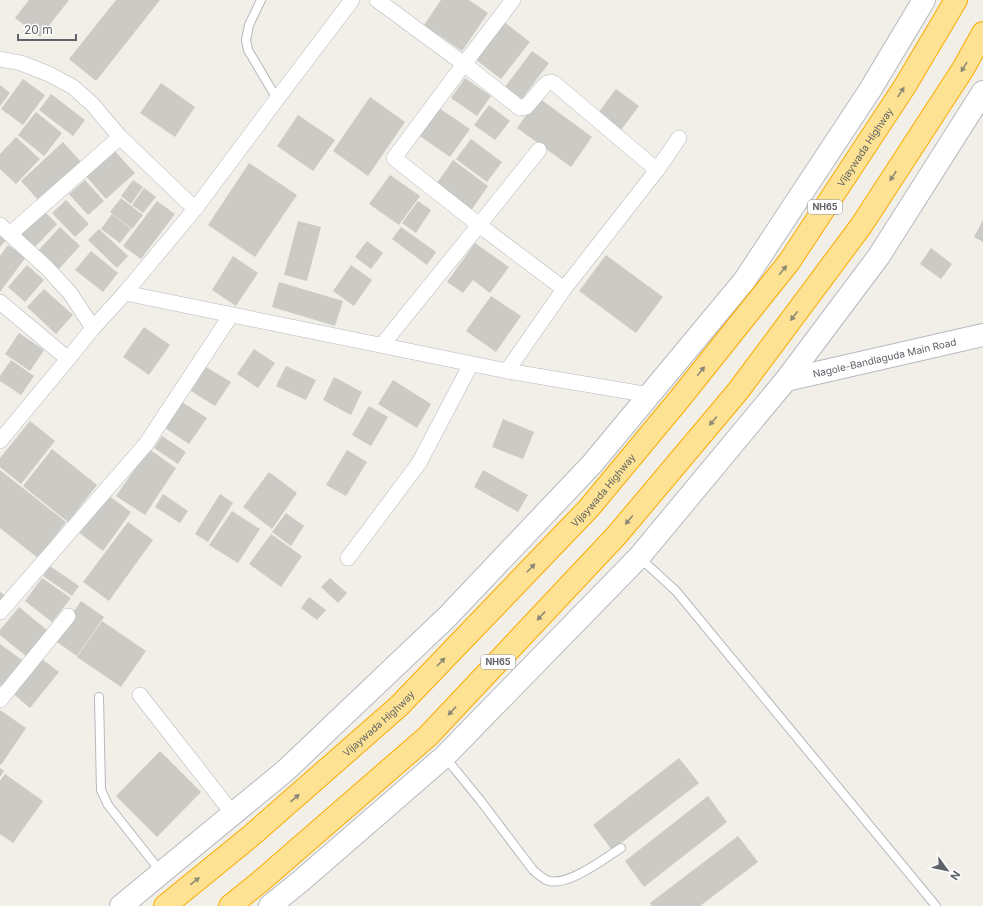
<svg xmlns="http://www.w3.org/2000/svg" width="983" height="906" viewBox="0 0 983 906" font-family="Inter,sans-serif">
<rect width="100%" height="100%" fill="#f1efe8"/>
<!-- building -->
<g fill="#cccac5">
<polygon points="29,0 69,0 40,37 15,18"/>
<polygon points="116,0 160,0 96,81 69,59"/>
<polygon points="441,0 469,0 488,13 462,51 424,25"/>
<polygon points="503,21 530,42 501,79 475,59"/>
<polygon points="532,51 549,63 522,99 505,87"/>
<polygon points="465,78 491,96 477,116 451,98"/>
<polygon points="23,79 45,95 23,125 1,109"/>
<polygon points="161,83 195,107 175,137 140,113"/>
<polygon points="0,85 10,93 0,106"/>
<polygon points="616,89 639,106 621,130 598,113"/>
<polygon points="51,94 85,120 73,136 39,110"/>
<polygon points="370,97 405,122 368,176 333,151"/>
<polygon points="539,98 592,137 571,167 517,128"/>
<polygon points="489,105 510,121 495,140 474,125"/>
<polygon points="436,106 470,129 450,157 417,134"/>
<polygon points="36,112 62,133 44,156 18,135"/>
<polygon points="298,115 335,140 313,171 277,146"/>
<polygon points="16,137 40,159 16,184 0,169 0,154"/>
<polygon points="471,139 502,162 487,182 456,159"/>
<polygon points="63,142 82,163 39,201 21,181"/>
<polygon points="112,148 135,173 106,199 84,174"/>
<polygon points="453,160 488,186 470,212 435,186"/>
<polygon points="249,163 297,195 255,257 208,225"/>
<polygon points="390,175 420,196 399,225 369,204"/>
<polygon points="85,180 104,201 88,215 69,194"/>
<polygon points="133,180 143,187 131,204 121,196"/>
<polygon points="144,188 156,197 143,213 132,205"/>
<polygon points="121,198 143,215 132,229 110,212"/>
<polygon points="66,200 89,224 75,237 52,213"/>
<polygon points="157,201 175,214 141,259 123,246"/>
<polygon points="418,201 431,210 416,233 402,223"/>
<polygon points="44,211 57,224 33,249 20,236"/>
<polygon points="112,214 131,229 120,243 101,229"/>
<polygon points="983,220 983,242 974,237"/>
<polygon points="298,221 321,227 307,281 284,275"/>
<polygon points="60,227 80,246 56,272 35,254"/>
<polygon points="401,227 436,252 427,265 392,239"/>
<polygon points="99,229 128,256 117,268 88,240"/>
<polygon points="0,233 7,239 0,247"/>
<polygon points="367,241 383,253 371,269 355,257"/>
<polygon points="475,243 509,267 490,293 473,280 463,293 447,282"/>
<polygon points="8,245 26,257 0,292 0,256"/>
<polygon points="931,248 952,264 941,279 920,264"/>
<polygon points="91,251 118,273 103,292 75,270"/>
<polygon points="606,255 663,297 636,333 579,291"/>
<polygon points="233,256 258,273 236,306 212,290"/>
<polygon points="27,265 44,280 25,302 8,287"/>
<polygon points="351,265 372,280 354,306 333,291"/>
<polygon points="279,282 343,301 335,326 272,307"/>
<polygon points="44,289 73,315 56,334 27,307"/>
<polygon points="491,296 521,316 496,352 466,331"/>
<polygon points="144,327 170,345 149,375 123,357"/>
<polygon points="19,333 44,350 30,371 5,354"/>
<polygon points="254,349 275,363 258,388 237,374"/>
<polygon points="11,360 34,376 21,395 0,381 0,376"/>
<polygon points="286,366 316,380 306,400 276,386"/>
<polygon points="206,367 231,382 215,406 191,391"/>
<polygon points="334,377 362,392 351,415 323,400"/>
<polygon points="393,380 431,404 417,428 378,404"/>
<polygon points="182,402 207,418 189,444 165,428"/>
<polygon points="369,406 388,417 371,446 352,435"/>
<polygon points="503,419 534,432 523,459 492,447"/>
<polygon points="30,421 55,441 21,484 0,467 0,458"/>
<polygon points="162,436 186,452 178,464 154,448"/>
<polygon points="52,449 97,485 68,522 23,486"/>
<polygon points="149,449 176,468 145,515 116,496"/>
<polygon points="347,450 367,462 346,496 326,485"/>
<polygon points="0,470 66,522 38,558 0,528"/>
<polygon points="483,470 528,495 518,512 474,487"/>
<polygon points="269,472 297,493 272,529 243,507"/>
<polygon points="105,493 131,512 103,551 77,531"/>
<polygon points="163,494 188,511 180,523 155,507"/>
<polygon points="220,494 233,503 208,542 195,534"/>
<polygon points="232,511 260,529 238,563 209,545"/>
<polygon points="286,513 304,526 291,546 272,532"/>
<polygon points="128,522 153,540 109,601 83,582"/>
<polygon points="271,534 302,556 281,587 249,564"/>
<polygon points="50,566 79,586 72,596 43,576"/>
<polygon points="42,578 71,598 52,622 25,601"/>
<polygon points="330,578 347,593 338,603 321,587"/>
<polygon points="0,592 6,596 0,605"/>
<polygon points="309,597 326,610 317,620 301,608"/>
<polygon points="81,601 104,617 77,656 54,640"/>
<polygon points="19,607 48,631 27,657 0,635 0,630"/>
<polygon points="102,621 146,651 121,687 77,657"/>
<polygon points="0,644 22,660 2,687 0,685"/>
<polygon points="38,656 59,672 30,708 10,691"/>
<polygon points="0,710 26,728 1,765 0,764"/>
<polygon points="160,751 201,792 157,837 116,796"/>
<polygon points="679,758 699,783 612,850 593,825"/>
<polygon points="0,768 4,771 0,777"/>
<polygon points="5,774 43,801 13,843 0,834 0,781"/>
<polygon points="708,796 727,822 644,887 625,861"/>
<polygon points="738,836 758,862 700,906 652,906 650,903"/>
</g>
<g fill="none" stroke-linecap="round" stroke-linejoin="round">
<!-- lane casing -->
<g stroke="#b5b8bc" stroke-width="10">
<g id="lane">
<polyline points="261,0 249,25 246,40 248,50 277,99"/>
<polyline points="640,558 676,591 936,906"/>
<polyline points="99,697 101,790 108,805 161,872"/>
<path d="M445,757L480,800L533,870C538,874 543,879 549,881C569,886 605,858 621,848"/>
</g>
</g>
<!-- street casing -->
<g stroke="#b5b8bc" stroke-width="16">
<g id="street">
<polyline points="377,0 464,64 520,108 526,107 544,86 547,83 551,82 554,83 657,170"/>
<polyline points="0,59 21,63 49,74 73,87 92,104 120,137 195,209"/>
<polyline points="539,150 479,225 564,289"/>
<polyline points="0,225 47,268 70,293 93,328"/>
<polyline points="10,234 120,137"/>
<polyline points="125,293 507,371 650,395"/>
<polyline points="0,302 68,359"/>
<polyline points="382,345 479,225 394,158 464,64 513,0"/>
<polyline points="507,371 564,289 657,170 679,138"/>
<polyline points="0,441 68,359 93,328 125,293 195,209 277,99 352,0"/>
<polyline points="348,558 419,463 471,364"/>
<polyline points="0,612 146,444 231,315"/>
<polyline points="140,695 233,814"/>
<polyline points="0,700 68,616"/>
</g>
</g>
<!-- secondary casing -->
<g stroke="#b6babf" stroke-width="24">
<g id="secondary">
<path id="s1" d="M786,380L983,335"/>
<polyline points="121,906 285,771 447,617 592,464 744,281 870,90 924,0"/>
<polyline points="270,906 302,880 445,756 639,557 786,380 879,256 983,92"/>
</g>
</g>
<!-- highway casing -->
<g stroke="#f9ab00" stroke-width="24">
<g id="highway">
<path id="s2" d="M165,906L252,835L399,706L589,508L677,402L789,262L905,86L956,0"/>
<polyline points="230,906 261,881 428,736 616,536 738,391 861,226 963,69 983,33"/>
</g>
</g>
<!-- lane -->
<use href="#lane" stroke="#fff" stroke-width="8"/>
<!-- street -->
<use href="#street" stroke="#fff" stroke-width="15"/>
<!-- secondary -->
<use href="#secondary" stroke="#fff" stroke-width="22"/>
<!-- highway -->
<use href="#highway" stroke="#fde293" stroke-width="22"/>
</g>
<!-- one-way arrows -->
<defs><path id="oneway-solid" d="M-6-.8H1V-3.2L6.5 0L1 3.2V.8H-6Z"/></defs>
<g fill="#8e8975">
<use href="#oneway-solid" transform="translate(964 67) rotate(121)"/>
<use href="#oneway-solid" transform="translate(901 92) rotate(-57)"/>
<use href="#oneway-solid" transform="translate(893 176) rotate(123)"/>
<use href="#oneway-solid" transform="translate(783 270) rotate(-51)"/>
<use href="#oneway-solid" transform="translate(794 316) rotate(127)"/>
<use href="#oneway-solid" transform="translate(701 371) rotate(-51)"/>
<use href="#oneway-solid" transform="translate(713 421) rotate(130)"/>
<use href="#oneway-solid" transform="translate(629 520) rotate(130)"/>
<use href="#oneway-solid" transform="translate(531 568) rotate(-46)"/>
<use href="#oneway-solid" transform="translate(541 616) rotate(133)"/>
<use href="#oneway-solid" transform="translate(441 662) rotate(-46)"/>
<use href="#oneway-solid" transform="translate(452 711) rotate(133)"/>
<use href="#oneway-solid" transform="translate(295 798) rotate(-41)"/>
<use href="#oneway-solid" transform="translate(195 881) rotate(-39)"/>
</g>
<g text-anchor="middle" stroke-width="3" stroke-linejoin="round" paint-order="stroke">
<!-- shield labels -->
<g fill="#fff" stroke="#8f9295" stroke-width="1">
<rect x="808" y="200" width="34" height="14" rx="3"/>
<rect x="481" y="655" width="34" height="14" rx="3"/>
</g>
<g font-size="9" font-weight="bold" fill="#5f6368">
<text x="825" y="210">NH65</text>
<text x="498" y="665">NH65</text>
</g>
<!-- street labels -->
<g font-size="10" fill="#5f6368" stroke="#fff">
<text dy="4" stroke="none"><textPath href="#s2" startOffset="1037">Vijaywada Highway</textPath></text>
<text dy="4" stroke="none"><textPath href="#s1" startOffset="101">Nagole-Bandlaguda Main Road</textPath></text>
<text dy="4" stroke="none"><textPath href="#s2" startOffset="605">Vijaywada Highway</textPath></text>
<text dy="4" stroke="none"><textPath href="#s2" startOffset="281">Vijaywada Highway</textPath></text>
</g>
</g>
<!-- north arrow -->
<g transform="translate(947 870) rotate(123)" stroke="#ffffff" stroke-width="3" paint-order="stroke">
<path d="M0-3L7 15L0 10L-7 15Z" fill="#5f6368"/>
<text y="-6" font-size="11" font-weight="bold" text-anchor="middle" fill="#5f6368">N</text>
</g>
<!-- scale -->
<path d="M18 34v6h58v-6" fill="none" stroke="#5f6368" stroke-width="2"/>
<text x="24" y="34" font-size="12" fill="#5f6368" stroke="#ffffff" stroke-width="3" paint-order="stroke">20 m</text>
</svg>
